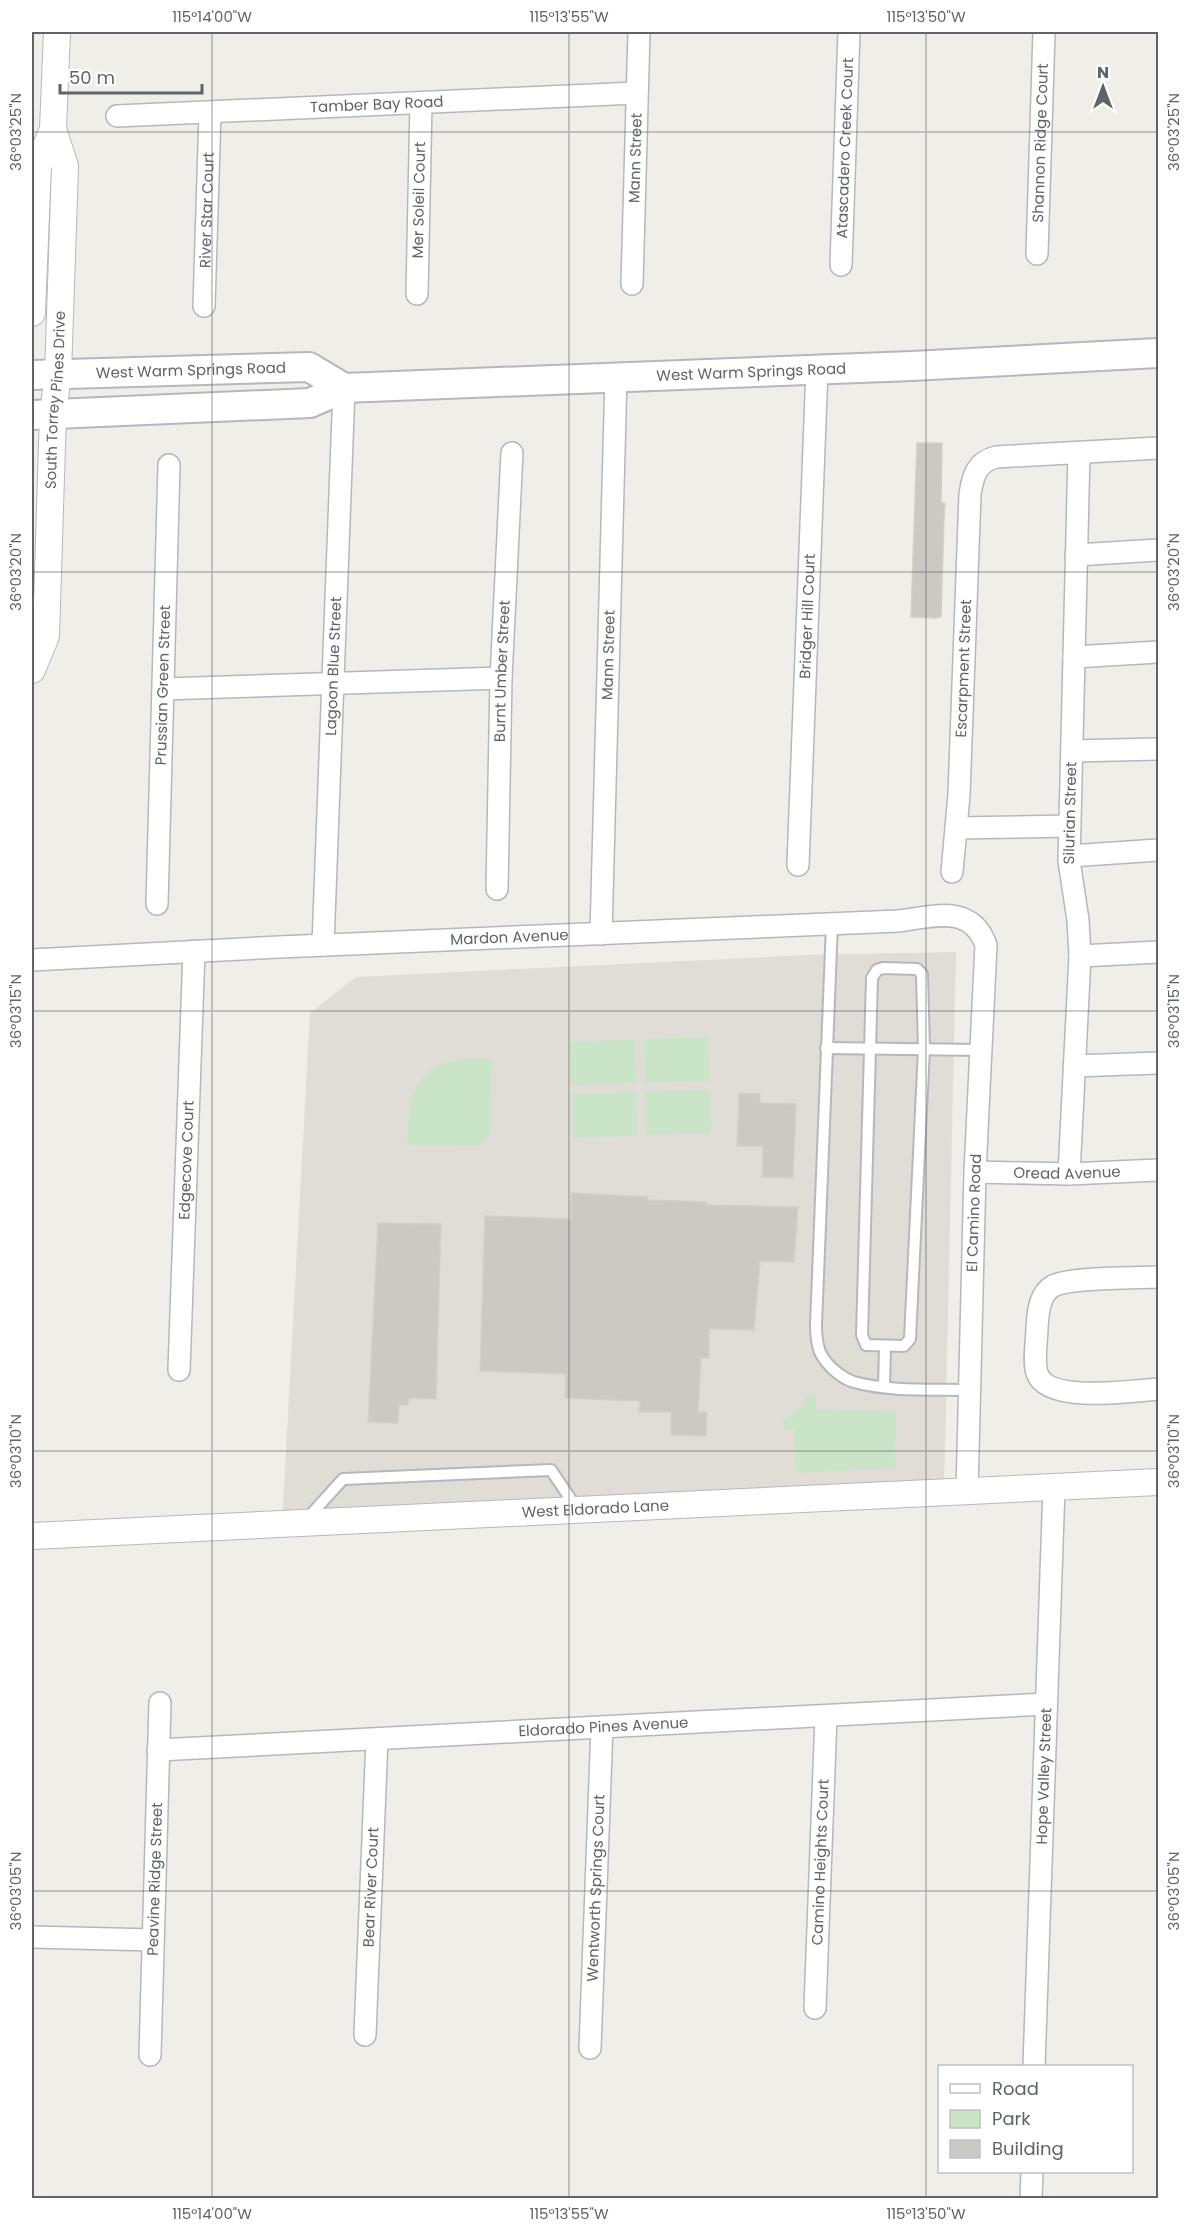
<svg xmlns="http://www.w3.org/2000/svg" width="1190" height="2230" viewBox="0 0 1190 2230" font-family="Poppins,sans-serif">
<rect width="100%" height="100%" fill="#f0eee9"/>
<!-- education -->
<polygon fill="#e0ddd7" points="956,952 944,1492 282,1524 310,1013 356,977 808,955"/>
<!-- green -->
<g fill="#cae4c8">
<polygon points="708,1037 709,1081 645,1083 644,1039"/>
<polygon points="635,1040 636,1083 571,1085 570,1041"/>
<path d="M465,1059H492L490,1134L478,1146L406,1145C409,1100 412,1064 465,1059Z"/>
<polygon points="709,1090 711,1133 646,1135 645,1092"/>
<polygon points="636,1092 637,1136 573,1138 572,1094"/>
<path d="M806,1395L815,1396L816,1409L896,1412L895,1468L796,1473L794,1429L784,1430L783,1419C794,1415 805,1408 806,1395Z"/>
</g>
<!-- building -->
<g fill="#ccc9c5" stroke="#d4d0c7" stroke-width="1.5">
<polygon points="917,443 942,443 941,503 945,503 944,518 941,617 936,618 911,617"/>
<polygon points="739,1093 760,1094 760,1103 796,1104 793,1178 762,1177 763,1146 737,1146"/>
<polygon points="571,1193 648,1197 648,1200 706,1202 706,1205 798,1207 794,1262 760,1261 754,1330 709,1329 709,1358 701,1358 698,1412 707,1412 706,1436 671,1435 671,1412 639,1412 640,1401 565,1398 566,1374 480,1371 485,1216 571,1219"/>
<polygon points="378,1223 441,1224 436,1399 409,1398 408,1405 399,1405 398,1423 368,1422"/>
</g>
<g fill="none" stroke-linecap="round" stroke-linejoin="round">
<!-- service casing -->
<g stroke="#b5b8bb" stroke-width="14">
<g id="service">
<path d="M832,924L816,1325C816,1334 817,1344 820,1352C826,1365 841,1378 854,1382C890,1392 933,1389 970,1390"/>
<polygon points="883,968 917,969 922,974 924,1049 910,1339 904,1346 866,1345 862,1335 872,978 877,970"/>
<polyline points="826,1048 981,1050"/>
<polyline points="884,1387 885,1347"/>
<polyline points="306,1520 343,1479 551,1470 578,1510"/>
</g>
</g>
<!-- minor casing -->
<g stroke="#b5b8bb" stroke-width="24">
<g id="minor">
<path id="s1" d="M117,116L636,93"/>
<path id="s2" d="M1037,254L1044,32"/>
<path id="s3" d="M841,265L849,32"/>
<path id="s4" d="M632,284L639,32"/>
<path id="s5" d="M417,294L421,103"/>
<path id="s6" d="M204,306L210,113"/>
<polyline points="1076,555 1158,550"/>
<polyline points="1074,657 1158,652"/>
<polyline points="164,689 501,678"/>
<polyline points="1072,751 1158,749"/>
<polyline points="956,828 1070,826"/>
<polyline points="1070,856 1158,850"/>
<path id="s7" d="M798,865L817,369"/>
<path id="s8" d="M952,872L959,795L970,494C973,475 977,462 996,457L1158,448"/>
<path id="s9" d="M497,889L501,678L512,453"/>
<path id="s10" d="M157,904L169,465"/>
<path id="s11" d="M601,934L616,377"/>
<path id="s12" d="M323,945L344,388"/>
<polyline points="1080,956 1158,952"/>
<path id="s13" d="M32,960L279,947L898,921C932,917 971,903 986,945L975,1172L967,1492"/>
<polyline points="1074,1066 1158,1063"/>
<path id="s14" d="M975,1172L1069,1174L1158,1170"/>
<path id="s15" d="M1069,1174L1080,956L1078,920L1069,861L1079,453"/>
<path d="M1158,1277C1135,1278 1071,1277 1053,1286C1039,1294 1038,1313 1037,1327C1037,1341 1033,1360 1037,1373C1047,1404 1133,1391 1158,1389"/>
<path id="s16" d="M179,1370L194,951"/>
<path id="s17" d="M158,1750L1046,1704"/>
<polyline points="32,1937 153,1940"/>
<path id="s18" d="M815,2008L826,1716"/>
<path id="s19" d="M365,2035L377,1739"/>
<path id="s20" d="M590,2048L602,1727"/>
<path id="s21" d="M150,2055L160,1703"/>
<path id="s22" d="M1034,2066L1054,1487"/>
<polyline points="1031,2198 1032,2172"/>
</g>
</g>
<!-- tertiary casing -->
<g stroke="#b5b8bb" stroke-width="28">
<g id="tertiary">
<polyline points="32,313 38,166 53,129"/>
<path id="s23" d="M32,670L46,636L53,414L58,375L65,166L53,129L57,32"/>
<path id="s24" d="M32,1536L1158,1482"/>
</g>
</g>
<!-- secondary casing -->
<g stroke="#b5b7bb" stroke-width="32">
<g id="secondary">
<path id="s25" d="M32,375L309,367L344,388"/>
<path id="s26" d="M32,415L310,403L344,388L912,366L1158,353"/>
</g>
</g>
<!-- service -->
<use href="#service" stroke="#fff" stroke-width="10"/>
<!-- minor -->
<use href="#minor" stroke="#fff" stroke-width="21"/>
<!-- tertiary -->
<use href="#tertiary" stroke="#fff" stroke-width="26"/>
<!-- secondary -->
<use href="#secondary" stroke="#fff" stroke-width="28"/>
</g>
<!-- ticks -->
<path fill="none" stroke="#606367" stroke-width="1.5" stroke-opacity="0.45" d="M212,32V2198M569,32V2198M926,32V2198M32,132H1158M32,572H1158M32,1011H1158M32,1451H1158M32,1891H1158"/>
<g text-anchor="middle" stroke-width="4.5" stroke-linejoin="round" paint-order="stroke">
<!-- street labels -->
<g font-size="15" fill="#606367" stroke="#fff">
<text dy="5" stroke="none"><textPath href="#s1" startOffset="260">Tamber Bay Road</textPath></text>
<text dy="5" stroke="none"><textPath href="#s2" startOffset="111">Shannon Ridge Court</textPath></text>
<text dy="5" stroke="none"><textPath href="#s3" startOffset="117">Atascadero Creek Court</textPath></text>
<text dy="5" stroke="none"><textPath href="#s4" startOffset="126">Mann Street</textPath></text>
<text dy="5" stroke="none"><textPath href="#s5" startOffset="94">Mer Soleil Court</textPath></text>
<text dy="5" stroke="none"><textPath href="#s6" startOffset="96">River Star Court</textPath></text>
<text dy="5" stroke="none"><textPath href="#s25" startOffset="159">West Warm Springs Road</textPath></text>
<text dy="5" stroke="none"><textPath href="#s26" startOffset="723">West Warm Springs Road</textPath></text>
<text dy="5" stroke="none"><textPath href="#s23" startOffset="273">South Torrey Pines Drive</textPath></text>
<text dy="5" stroke="none"><textPath href="#s7" startOffset="249">Bridger Hill Court</textPath></text>
<text dy="5" stroke="none"><textPath href="#s11" startOffset="279">Mann Street</textPath></text>
<text dy="5" stroke="none"><textPath href="#s12" startOffset="279">Lagoon Blue Street</textPath></text>
<text dy="5" stroke="none"><textPath href="#s8" startOffset="204">Escarpment Street</textPath></text>
<text dy="5" stroke="none"><textPath href="#s9" startOffset="218">Burnt Umber Street</textPath></text>
<text dy="5" stroke="none"><textPath href="#s10" startOffset="219">Prussian Green Street</textPath></text>
<text dy="5" stroke="none"><textPath href="#s15" startOffset="362">Silurian Street</textPath></text>
<text dy="5" stroke="none"><textPath href="#s13" startOffset="478">Mardon Avenue</textPath></text>
<text dy="5" stroke="none"><textPath href="#s16" startOffset="210">Edgecove Court</textPath></text>
<text dy="5" stroke="none"><textPath href="#s14" startOffset="92">Oread Avenue</textPath></text>
<text transform="translate(974 1213) rotate(-88)" y="5">El Camino Road</text>
<text dy="5" stroke="none"><textPath href="#s24" startOffset="564">West Eldorado Lane</textPath></text>
<text dy="5" stroke="none"><textPath href="#s17" startOffset="446">Eldorado Pines Avenue</textPath></text>
<text dy="5" stroke="none"><textPath href="#s22" startOffset="290">Hope Valley Street</textPath></text>
<text dy="5" stroke="none"><textPath href="#s18" startOffset="146">Camino Heights Court</textPath></text>
<text dy="5" stroke="none"><textPath href="#s21" startOffset="176">Peavine Ridge Street</textPath></text>
<text dy="5" stroke="none"><textPath href="#s19" startOffset="148">Bear River Court</textPath></text>
<text dy="5" stroke="none"><textPath href="#s20" startOffset="160">Wentworth Springs Court</textPath></text>
</g>
</g>
<!-- border -->
<rect width="1190" height="2230" fill="none" stroke="#ffffff" stroke-width="66"/>
<!-- legend -->
<rect x="938" y="2065" width="195" height="108" fill="#ffffff" stroke="#bfc1c2" stroke-width="1.5"/>
<rect x="950" y="2084" width="30" height="9" fill="#ffffff" stroke="#bfc1c2" stroke-width="1.5"/>
<text x="992" y="2095" font-size="18" fill="#606367">Road</text>
<rect x="950" y="2110" width="30" height="18" fill="#cae4c8" stroke="#bfc1c2" stroke-width="1.5"/>
<text x="992" y="2125" font-size="18" fill="#606367">Park</text>
<rect x="950" y="2140" width="30" height="18" fill="#ccc9c5" stroke="#bfc1c2" stroke-width="1.5"/>
<text x="992" y="2155" font-size="18" fill="#606367">Building</text>
<!-- north arrow -->
<g transform="translate(1103 87)" stroke="#ffffff" stroke-width="4.5" paint-order="stroke">
<path d="M0-4.5L10 22L0 15L-10 22Z" fill="#606367"/>
<text y="-9" font-size="16" font-weight="bold" text-anchor="middle" fill="#606367">N</text>
</g>
<!-- scale -->
<path d="M60 84v9h142v-9" fill="none" stroke="#606367" stroke-width="3"/>
<text x="69" y="84" font-size="18" fill="#606367" stroke="#ffffff" stroke-width="4.5" paint-order="stroke">50 m</text>
<rect x="33" y="33" width="1124" height="2164" fill="none" stroke="#606367" stroke-width="2"/>
<g font-size="15" text-anchor="middle" fill="#606367">
<text x="212" y="22">115°14'00"W</text>
<text x="569" y="22">115°13'55"W</text>
<text x="926" y="22">115°13'50"W</text>
<text transform="translate(16 132) rotate(-90)" y="5">36°03'25"N</text>
<text transform="translate(1174 132) rotate(-90)" y="5">36°03'25"N</text>
<text transform="translate(16 572) rotate(-90)" y="5">36°03'20"N</text>
<text transform="translate(1174 572) rotate(-90)" y="5">36°03'20"N</text>
<text transform="translate(16 1011) rotate(-90)" y="5">36°03'15"N</text>
<text transform="translate(1174 1011) rotate(-90)" y="5">36°03'15"N</text>
<text transform="translate(16 1451) rotate(-90)" y="5">36°03'10"N</text>
<text transform="translate(1174 1451) rotate(-90)" y="5">36°03'10"N</text>
<text transform="translate(16 1891) rotate(-90)" y="5">36°03'05"N</text>
<text transform="translate(1174 1891) rotate(-90)" y="5">36°03'05"N</text>
<text x="212" y="2219">115°14'00"W</text>
<text x="569" y="2219">115°13'55"W</text>
<text x="926" y="2219">115°13'50"W</text>
</g>
</svg>
